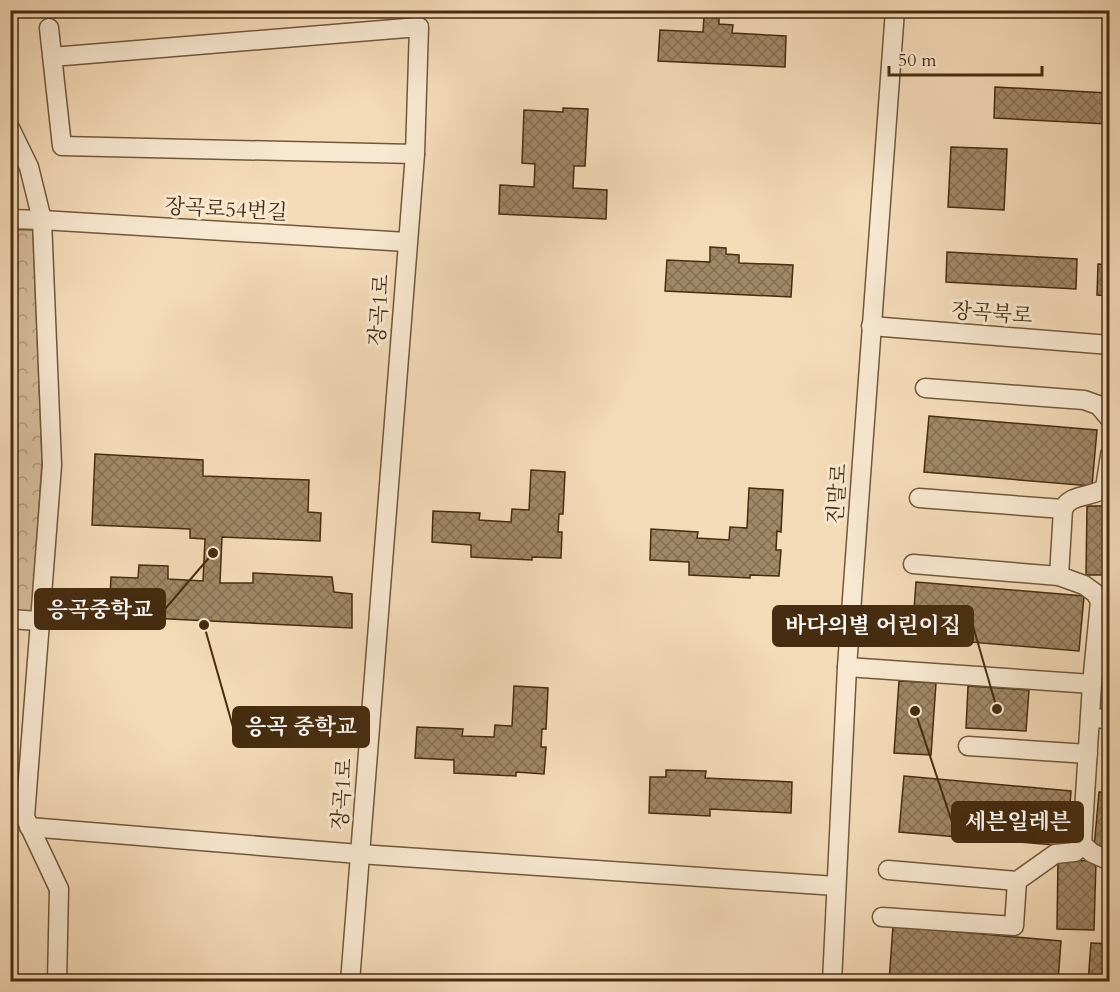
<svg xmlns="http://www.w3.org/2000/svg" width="1120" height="992" viewBox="0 0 1120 992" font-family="Cardo,'Noto Serif KR',serif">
<defs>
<pattern id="park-crowns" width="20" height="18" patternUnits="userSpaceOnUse" patternTransform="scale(1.5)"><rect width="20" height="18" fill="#d6bd9b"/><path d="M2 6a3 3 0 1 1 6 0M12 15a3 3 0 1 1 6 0" fill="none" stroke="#af9a7d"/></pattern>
<pattern id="building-cross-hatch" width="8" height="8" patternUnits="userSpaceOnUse" patternTransform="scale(1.5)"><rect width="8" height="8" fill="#a08767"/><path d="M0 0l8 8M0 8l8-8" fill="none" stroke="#846f53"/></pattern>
</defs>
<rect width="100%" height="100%" fill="#f4dbb8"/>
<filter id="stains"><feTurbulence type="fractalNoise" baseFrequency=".00333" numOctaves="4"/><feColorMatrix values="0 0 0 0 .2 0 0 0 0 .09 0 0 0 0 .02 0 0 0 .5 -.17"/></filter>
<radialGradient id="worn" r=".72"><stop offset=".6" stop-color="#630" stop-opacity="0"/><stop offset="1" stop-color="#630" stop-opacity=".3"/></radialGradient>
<!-- park -->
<polygon fill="url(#park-crowns)" stroke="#8e7456" stroke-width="1.5" points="11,230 33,230 42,461 32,612 11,610"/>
<!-- building -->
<g fill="url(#building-cross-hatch)" stroke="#462c10" stroke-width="1.5">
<polygon points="704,17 719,18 719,24 733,25 732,33 786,36 785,67 658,61 660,30 703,32"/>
<polygon points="995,87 1108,93 1107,124 994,118"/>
<polygon points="563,108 588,109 585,166 574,166 573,188 607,190 606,219 499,214 500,185 534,187 535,164 522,163 524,110 563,112"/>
<polygon points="951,147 1007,149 1004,210 948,207"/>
<polygon points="710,247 726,248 726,254 739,255 739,263 793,265 791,297 665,291 667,260 710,262"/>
<polygon points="947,252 1077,259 1076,289 946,282"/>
<polygon points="1098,264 1110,265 1110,296 1097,295"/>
<polygon points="929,416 1097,430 1092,486 924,472"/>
<polygon points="95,454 203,460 203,476 309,480 308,512 321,513 320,541 222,537 220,583 253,583 253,573 332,577 334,592 352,594 352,628 109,616 111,577 138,578 139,565 168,566 168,579 203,581 205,539 190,538 190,529 92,525"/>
<polygon points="531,470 565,472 563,514 559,514 558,532 562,532 561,558 532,557 532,560 471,557 471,545 432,542 433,511 480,513 479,520 511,522 512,509 529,510"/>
<polygon points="749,488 783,490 781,532 777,531 776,550 781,550 779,576 750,575 750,578 689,575 689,562 650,560 651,529 698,532 697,538 729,540 730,527 747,528"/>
<polygon points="1087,506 1110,506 1110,575 1086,575"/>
<polygon points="916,582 1084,596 1079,651 912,637"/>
<polygon points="899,681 936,683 931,755 894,753"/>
<polygon points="514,686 548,688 546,729 542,729 541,747 546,747 544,774 516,772 516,776 454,773 454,760 415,758 417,727 463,729 462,736 494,737 495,725 512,726"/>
<polygon points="968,686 1029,690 1026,731 966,728"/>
<polygon points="666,770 706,771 705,778 792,782 791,813 710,809 710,816 649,813 650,777 666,777"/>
<polygon points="904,776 1071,791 1067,846 899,832"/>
<polygon points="1099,792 1110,793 1110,849 1094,848"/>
<polygon points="1058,860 1096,861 1094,930 1057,929"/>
<polygon points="893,926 1061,941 1058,982 889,982"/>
<polygon points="1091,943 1110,944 1110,982 1088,982"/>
</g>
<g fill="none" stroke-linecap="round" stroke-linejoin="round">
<!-- street casing -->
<g stroke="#72583a" stroke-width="21">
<g id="street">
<polyline points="49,28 62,146 415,154 419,27 52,57"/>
<polyline points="10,128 29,167 42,220 407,242"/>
<polyline points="10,219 42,220 52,465 25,817 59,889 57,982"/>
<polyline points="871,326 1110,345"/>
<polyline points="925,388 1084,400 1098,405 1110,419"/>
<polyline points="919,498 1063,509 1059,576"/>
<path d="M1063,509C1071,493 1092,498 1105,488L1110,455"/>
<polyline points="10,619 38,621"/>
<polyline points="847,667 1092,684 1100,601 1095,593 1084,585 1059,576 913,564"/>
<polyline points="1090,718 1110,719"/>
<polyline points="968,746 1088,754"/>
<polyline points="29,827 359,854 836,886"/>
<polyline points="1082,844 1092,853 1110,861"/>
<polyline points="888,870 1017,881 1055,854 1075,852 1082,844 1092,684"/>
<polyline points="882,917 1014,926 1017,881"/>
<polyline points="350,982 415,154"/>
<polyline points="832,982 847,667 895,10"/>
</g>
</g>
<!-- street -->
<use href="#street" stroke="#f8e8d1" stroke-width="18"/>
</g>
<g text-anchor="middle" stroke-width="6" stroke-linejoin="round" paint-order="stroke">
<!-- street labels -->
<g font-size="21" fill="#462c10" stroke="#f8e8d1">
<text transform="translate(226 209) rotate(3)" y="7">장곡로54번길</text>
<text transform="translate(379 310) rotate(-86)" y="7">장곡1로</text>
<text transform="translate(992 313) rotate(4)" y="7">장곡북로</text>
<text transform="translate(837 494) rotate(-86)" y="7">진말로</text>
<text transform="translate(342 794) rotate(-86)" y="7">장곡1로</text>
</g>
</g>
<!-- callouts -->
<path fill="none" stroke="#462c10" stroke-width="2" d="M213 553L165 609M997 709L973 626M204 625L233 727M915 711L952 822"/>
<g fill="#462c10" stroke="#f8e8d1" stroke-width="2">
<circle cx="213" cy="553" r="6"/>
<circle cx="997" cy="709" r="6"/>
<circle cx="204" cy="625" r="6"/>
<circle cx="915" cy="711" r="6"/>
</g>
<g fill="#462c10" stroke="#462c10" stroke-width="2">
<rect x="35" y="589" width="130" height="40" rx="6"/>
<rect x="773" y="606" width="200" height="40" rx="6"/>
<rect x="233" y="707" width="136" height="40" rx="6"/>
<rect x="952" y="802" width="131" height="40" rx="6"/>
</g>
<g font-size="22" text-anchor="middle" font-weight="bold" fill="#fff">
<text x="100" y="617">응곡중학교</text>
<text x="873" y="633">바다의별 어린이집</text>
<text x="301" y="734">응곡 중학교</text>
<text x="1018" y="829">세븐일레븐</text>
</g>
<!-- margin -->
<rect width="1120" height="992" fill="none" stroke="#f4dbb8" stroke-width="36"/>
<rect x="12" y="12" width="1096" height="968" fill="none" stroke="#462c10" stroke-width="3"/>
<rect x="18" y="18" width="1084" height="956" fill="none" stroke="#462c10" stroke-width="1.5"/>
<!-- scale -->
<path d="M889 66v9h153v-9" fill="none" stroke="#462c10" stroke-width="3"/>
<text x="898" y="66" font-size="18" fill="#462c10" stroke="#f8e8d1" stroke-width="4.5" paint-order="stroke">50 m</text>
<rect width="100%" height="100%" filter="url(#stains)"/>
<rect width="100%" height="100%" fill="url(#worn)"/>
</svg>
